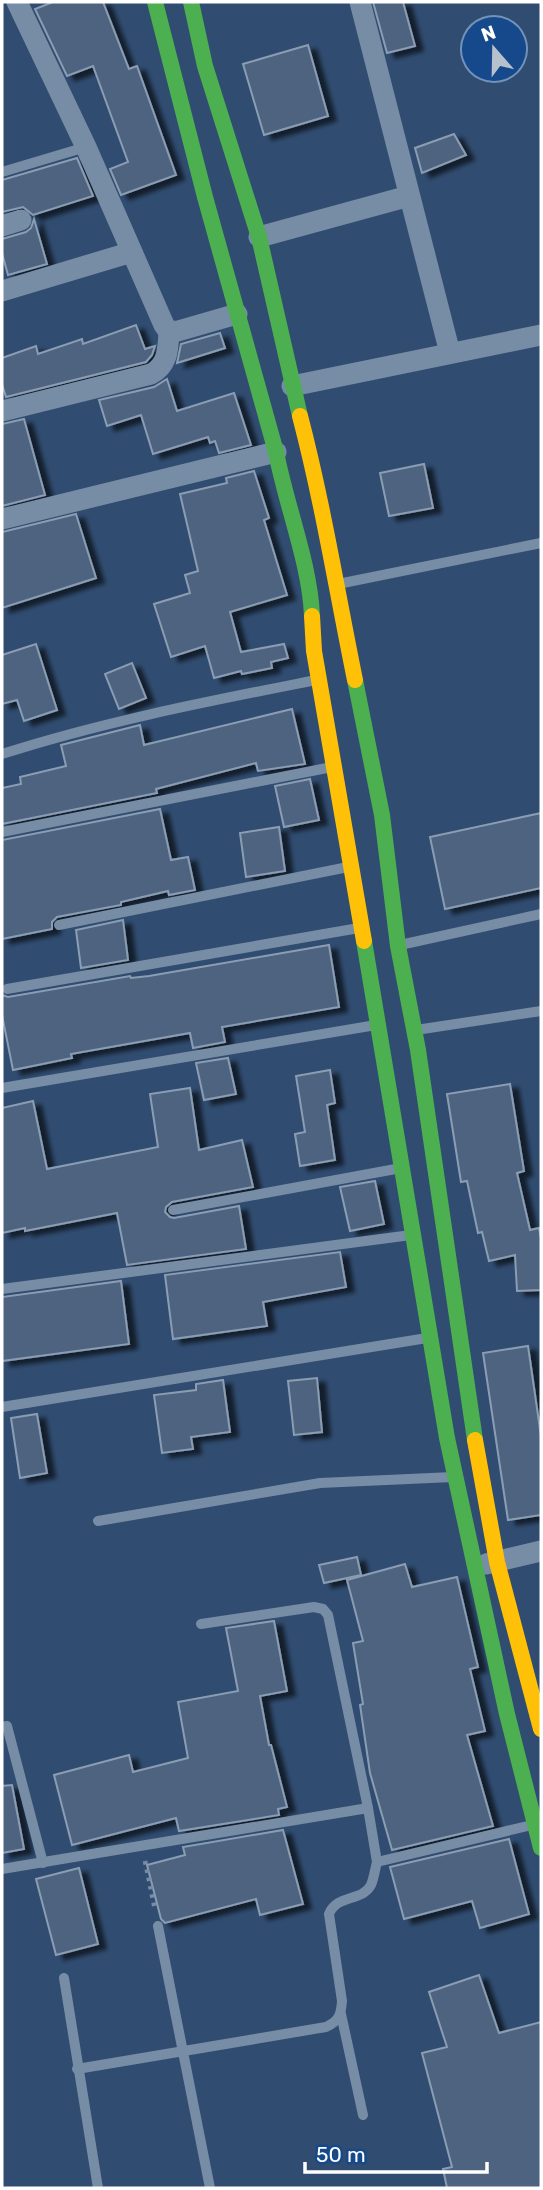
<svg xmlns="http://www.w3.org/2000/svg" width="543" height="2190" viewBox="0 0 543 2190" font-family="Rubik,sans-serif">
<defs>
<filter id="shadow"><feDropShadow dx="8" dy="4.5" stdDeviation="2" flood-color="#0009"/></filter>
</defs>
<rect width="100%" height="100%" fill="#304c70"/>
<!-- building -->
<g fill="#4d6480" stroke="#8b9db3" stroke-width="2" filter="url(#shadow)">
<polygon points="53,2 103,2 129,69 137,66 176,175 121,195 110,169 128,162 93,66 67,76 35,9"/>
<polygon points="373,2 403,2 415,46 387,53"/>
<polygon points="308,45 328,116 264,135 243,64"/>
<polygon points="454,134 466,155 422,173 415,148"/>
<polygon points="77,158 93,196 33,215 23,207 2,212 2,180"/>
<polygon points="34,219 47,264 8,275 2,253 2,239 26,232 31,228"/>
<polygon points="136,325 145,349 155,346 152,355 146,362 6,397 2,384 2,358 36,346 38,354 82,339 83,344"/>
<polygon points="220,333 225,348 177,363 181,344"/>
<polygon points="167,379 177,411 234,393 251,445 219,453 215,441 210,443 208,437 153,454 141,415 107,426 99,400 154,387"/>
<polygon points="24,419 45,495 2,506 2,424"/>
<polygon points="424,464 433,508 389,516 380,473"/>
<polygon points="254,471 269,518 264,520 287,595 230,612 241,652 284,644 288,658 271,662 272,668 242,674 241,671 214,678 205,646 171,657 154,604 190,593 185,575 198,571 180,494 227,483 226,478"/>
<polygon points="76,514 96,578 2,608 2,532"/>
<polygon points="36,644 57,710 24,721 17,700 2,704 2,655"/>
<polygon points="132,663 146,698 119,709 105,674"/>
<polygon points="292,709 305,764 258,771 256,763 156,789 157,793 2,824 2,788 21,784 20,777 66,766 61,745 140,725 144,745"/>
<polygon points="310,779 319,820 284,827 275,786"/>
<polygon points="160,809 171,860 188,857 195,890 169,895 168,891 121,902 121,905 57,917 52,922 52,929 2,939 2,840"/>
<polygon points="541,813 541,888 445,909 430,837"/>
<polygon points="279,827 285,871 246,877 240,833"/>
<polygon points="123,920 128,960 81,968 76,930"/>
<polygon points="329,945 339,1007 222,1027 225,1042 193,1048 190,1033 71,1054 72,1058 13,1070 2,1015 2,995 8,997 130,976 131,978 149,976"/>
<polygon points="228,1058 236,1094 204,1100 196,1063"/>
<polygon points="330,1070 335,1103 327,1105 335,1160 300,1166 295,1134 305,1132 296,1076"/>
<polygon points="510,1084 524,1171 517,1173 530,1230 539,1228 541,1238 541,1290 517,1291 515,1255 489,1261 482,1232 478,1233 467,1181 461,1182 447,1094"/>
<polygon points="190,1088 199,1150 242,1140 253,1187 172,1202 166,1207 165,1212 170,1217 174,1218 239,1206 246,1249 127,1265 117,1213 25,1231 25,1228 2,1233 2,1108 33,1101 47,1169 158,1147 150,1094"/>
<polygon points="375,1181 384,1224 350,1231 340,1187"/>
<polygon points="340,1252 346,1287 263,1302 267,1326 173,1339 165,1275"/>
<polygon points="121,1281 129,1344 2,1361 2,1297"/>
<polygon points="528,1346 541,1436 541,1515 508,1520 483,1353"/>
<polygon points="317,1378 322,1432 294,1435 288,1381"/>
<polygon points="223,1380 230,1432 191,1437 193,1449 162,1453 154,1395 196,1390 196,1384"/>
<polygon points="37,1414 47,1473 20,1478 11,1418"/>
<polygon points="357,1557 361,1575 324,1583 319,1565"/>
<polygon points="405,1564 412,1587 457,1577 478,1667 470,1669 485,1731 467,1735 493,1826 392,1850 370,1773 360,1705 363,1704 353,1643 363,1641 347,1580"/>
<polygon points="274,1621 287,1691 260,1696 269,1745 271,1745 287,1807 278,1809 279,1815 179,1831 176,1818 72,1845 54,1775 129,1755 133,1772 188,1758 178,1702 238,1691 226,1628"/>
<polygon points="12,1785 24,1849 2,1853 2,1786"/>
<polygon points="283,1830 303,1904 260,1915 256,1899 165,1923 161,1919 147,1865 185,1855 183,1847"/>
<polygon points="509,1839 529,1914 480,1928 472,1901 404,1919 390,1867"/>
<polygon points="79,1868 98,1944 56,1955 36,1879"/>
<polygon points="479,1975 499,2033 541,2022 541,2188 447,2188 443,2169 452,2167 422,2053 447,2047 429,1992"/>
</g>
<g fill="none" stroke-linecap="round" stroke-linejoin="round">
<!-- path -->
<polyline stroke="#778ca5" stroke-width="4.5" stroke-dasharray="3.5 5" stroke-linecap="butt" points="145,1861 155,1910"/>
<!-- lane -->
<g stroke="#778ca5" stroke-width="10">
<polyline points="2,172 86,147"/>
<polyline points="338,584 541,543"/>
<path d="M2,754C105,721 210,701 316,680"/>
<polyline points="2,832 332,767"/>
<polyline points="59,925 348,867"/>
<polyline points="400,945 541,914"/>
<polyline points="7,989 359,928"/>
<polyline points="416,1030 541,1011"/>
<polyline points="2,1088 376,1025"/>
<polyline points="173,1210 401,1168"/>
<polyline points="2,1289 411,1235"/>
<polyline points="2,1407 427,1338"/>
<polyline points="98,1521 320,1483 453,1477"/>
<polyline points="201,1624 314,1607 323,1609 328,1615 368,1808"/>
<polyline points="2,1727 7,1726 43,1863"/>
<polyline points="2,1869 368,1808 377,1862 532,1825"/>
<polyline points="158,1926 210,2188"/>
<polyline points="64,1978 98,2188"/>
<polyline points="341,2014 363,2115"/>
<path d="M77,2069L326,2027C339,2021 341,2015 342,2001L329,1914C337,1894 362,1902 371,1885C374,1878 375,1869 377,1862"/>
</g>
<!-- street -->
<g stroke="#778ca5" stroke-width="21">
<polyline points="17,2 86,147 164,325 169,332 178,331 237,314"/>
<polyline points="360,2 450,353"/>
<polyline points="2,226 21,220"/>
<polyline points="259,237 409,196"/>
<polyline points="2,291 132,252"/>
<polyline points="292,386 541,335"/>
<path d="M2,411L151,374C168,365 168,349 169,332"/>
<polyline points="2,519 276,452"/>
<polyline points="486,1564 541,1551"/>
</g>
<!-- fast -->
<g stroke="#4caf50" stroke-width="16">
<path d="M155,2L205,197L276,452C286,505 310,564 312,616"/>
<polyline points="191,2 205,66 259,237 300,416"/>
<polyline points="355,680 382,815 398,946 418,1050 475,1440"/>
<polyline points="364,941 447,1438 507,1714 541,1848"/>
</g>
<!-- slow -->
<g stroke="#ffc107" stroke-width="16">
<path d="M300,416C323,504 337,592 355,680"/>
<polyline points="312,616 314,651 364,941"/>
<polyline points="475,1440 497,1562 541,1729"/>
</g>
</g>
<!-- border -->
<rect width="543" height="2190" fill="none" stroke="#ffffff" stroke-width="7"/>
<!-- north arrow -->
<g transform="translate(494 49) rotate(340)"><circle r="33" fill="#15498b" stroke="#7392b9" stroke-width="2"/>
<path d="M0-5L12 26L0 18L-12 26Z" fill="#b7c0cd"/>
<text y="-10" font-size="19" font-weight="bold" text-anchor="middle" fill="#ffffff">N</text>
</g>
<!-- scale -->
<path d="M305 2162v10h182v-10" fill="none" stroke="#ffffff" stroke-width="3.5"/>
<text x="316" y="2162" font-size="21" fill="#ffffff" stroke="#15498b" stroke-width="5" paint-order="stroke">50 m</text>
</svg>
